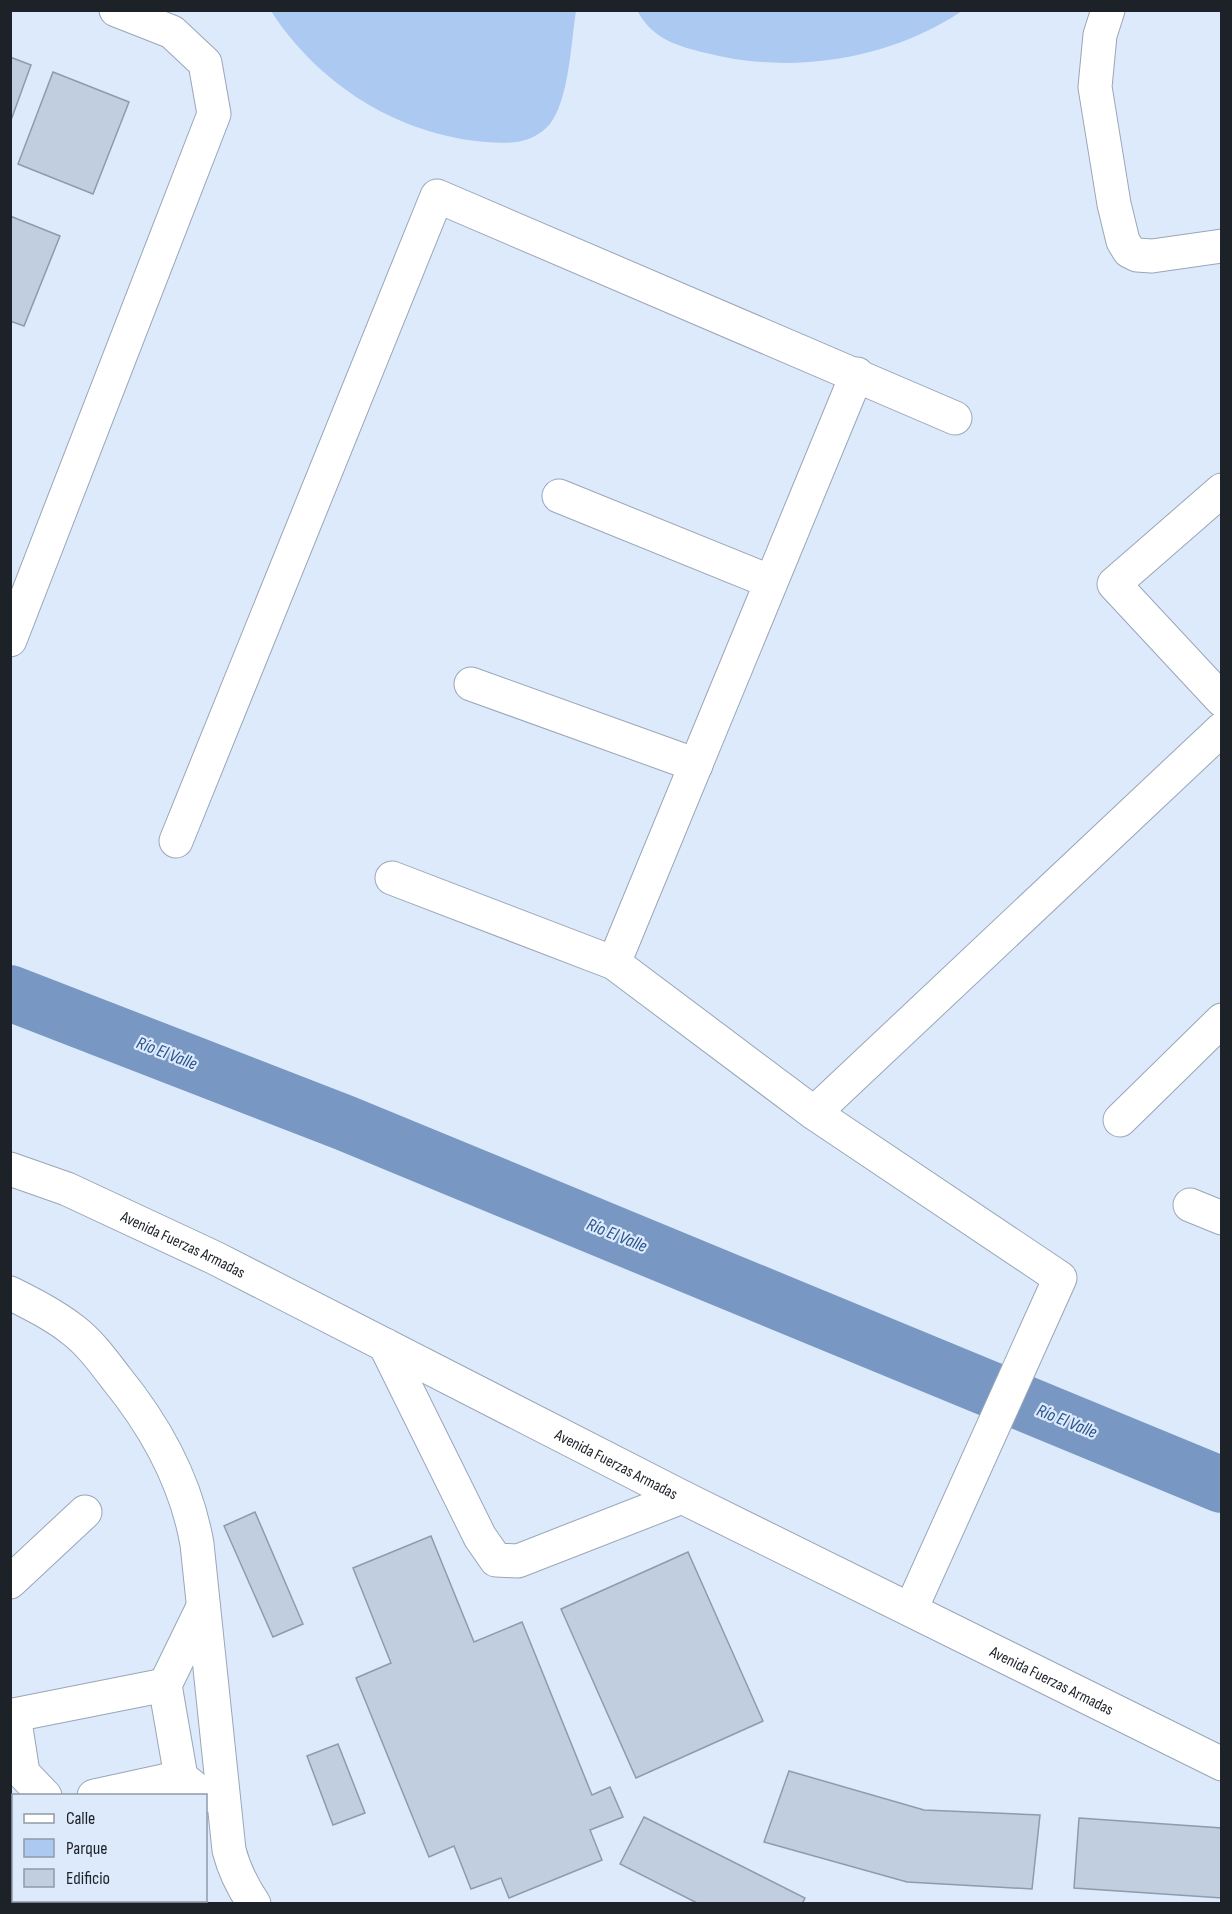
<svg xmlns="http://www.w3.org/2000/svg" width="1232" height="1914" viewBox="0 0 1232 1914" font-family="'Sofia Sans Condensed',sans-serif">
<rect width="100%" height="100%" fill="#ddeafc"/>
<!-- green -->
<g fill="#acc9f1">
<path d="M271,11H576C571,42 569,102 549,125C532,144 509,144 486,142C398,135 318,84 271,11Z"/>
<path d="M638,12V11H962C889,60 791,75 706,53C677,46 653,39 638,12Z"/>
</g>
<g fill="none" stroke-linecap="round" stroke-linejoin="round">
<!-- river -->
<polyline stroke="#7898c3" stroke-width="56" points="10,993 345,1123 1222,1485"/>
</g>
<!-- building -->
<g fill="#c1cedf" stroke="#8e9bab" stroke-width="1.5">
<polygon points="10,57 31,65 10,123"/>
<polygon points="53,72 129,102 93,194 18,164"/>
<polygon points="10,216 60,236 24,326 10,321"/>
<polygon points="255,1512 303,1624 273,1637 224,1526"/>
<polygon points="431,1536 474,1642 522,1622 592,1795 610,1787 623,1817 590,1830 602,1860 509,1898 501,1878 471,1889 454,1846 429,1857 356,1678 391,1663 353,1568"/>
<polygon points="688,1552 763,1721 636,1778 561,1609"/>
<polygon points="338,1744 365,1813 333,1825 307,1756"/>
<polygon points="789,1771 924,1810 1040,1815 1032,1889 907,1882 764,1842"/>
<polygon points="644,1817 805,1898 802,1904 699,1904 620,1864"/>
<polygon points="1079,1818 1222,1828 1222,1898 1074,1888"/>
</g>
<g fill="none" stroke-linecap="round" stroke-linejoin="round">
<!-- minor casing -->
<g stroke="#9aa6b7" stroke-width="35">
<g id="minor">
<polyline points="1108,10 1100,35 1095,87 1114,204 1123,241 1129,251 1137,255 1152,256 1222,246"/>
<polyline points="1222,490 1114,584 1222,700"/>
<polyline points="559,496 771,582"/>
<polyline points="10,640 214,114 205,63 172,32 116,10"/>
<polyline points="471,684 696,765"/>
<polyline points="176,841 437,196 955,418"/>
<polyline points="392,878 614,963 814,1113 1060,1278 911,1609"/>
<polyline points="614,963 857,374"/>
<polyline points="814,1113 1222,729"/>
<polyline points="1120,1120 1222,1020"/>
<path id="s1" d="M10,1169L67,1189L215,1258L682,1497L1222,1764"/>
<polyline points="1190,1205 1222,1218"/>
<path d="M10,1293C32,1304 54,1315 73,1330C90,1343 103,1361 116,1378C156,1427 186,1481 197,1544L229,1850C234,1870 242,1886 254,1904"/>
<polyline points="385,1345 480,1537 496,1560 518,1561 682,1497"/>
<polyline points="10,1582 85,1512"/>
<polyline points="203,1607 165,1685 181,1777 204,1796"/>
<polyline points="45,1796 23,1773 14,1715 165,1685"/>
<polyline points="94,1796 181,1777"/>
<polyline points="10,1891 14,1889"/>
<polyline points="74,1904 80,1900"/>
</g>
</g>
<!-- minor -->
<use href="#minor" stroke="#fff" stroke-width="33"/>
</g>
<g text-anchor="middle" stroke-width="4.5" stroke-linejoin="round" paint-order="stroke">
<!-- street labels -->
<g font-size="16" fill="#1d2128" stroke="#ddeafc">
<text dy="6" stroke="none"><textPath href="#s1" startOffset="189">Avenida Fuerzas Armadas</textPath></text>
<text dy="6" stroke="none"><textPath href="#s1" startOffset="675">Avenida Fuerzas Armadas</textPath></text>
<text dy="6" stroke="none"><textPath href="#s1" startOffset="1161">Avenida Fuerzas Armadas</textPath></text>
</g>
<!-- water labels -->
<g font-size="18" font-style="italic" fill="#29538b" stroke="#ddeafc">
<text transform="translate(167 1053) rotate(21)" y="6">Río El Valle</text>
<text transform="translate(617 1235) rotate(22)" y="6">Río El Valle</text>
<text transform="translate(1067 1421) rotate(22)" y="6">Río El Valle</text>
</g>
</g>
<!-- border -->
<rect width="1232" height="1914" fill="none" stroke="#1d2128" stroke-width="24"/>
<!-- legend -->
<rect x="12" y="1794" width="195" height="108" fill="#ddeafc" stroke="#909aa7" stroke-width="1.5"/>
<rect x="24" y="1814" width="30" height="9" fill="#ffffff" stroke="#909aa7" stroke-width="1.5"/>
<text x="66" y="1824" font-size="18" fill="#1d2128">Calle</text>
<rect x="24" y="1839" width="30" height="18" fill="#acc9f1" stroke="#909aa7" stroke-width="1.5"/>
<text x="66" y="1854" font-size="18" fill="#1d2128">Parque</text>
<rect x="24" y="1869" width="30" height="18" fill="#c1cedf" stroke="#909aa7" stroke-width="1.5"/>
<text x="66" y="1884" font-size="18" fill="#1d2128">Edificio</text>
</svg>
